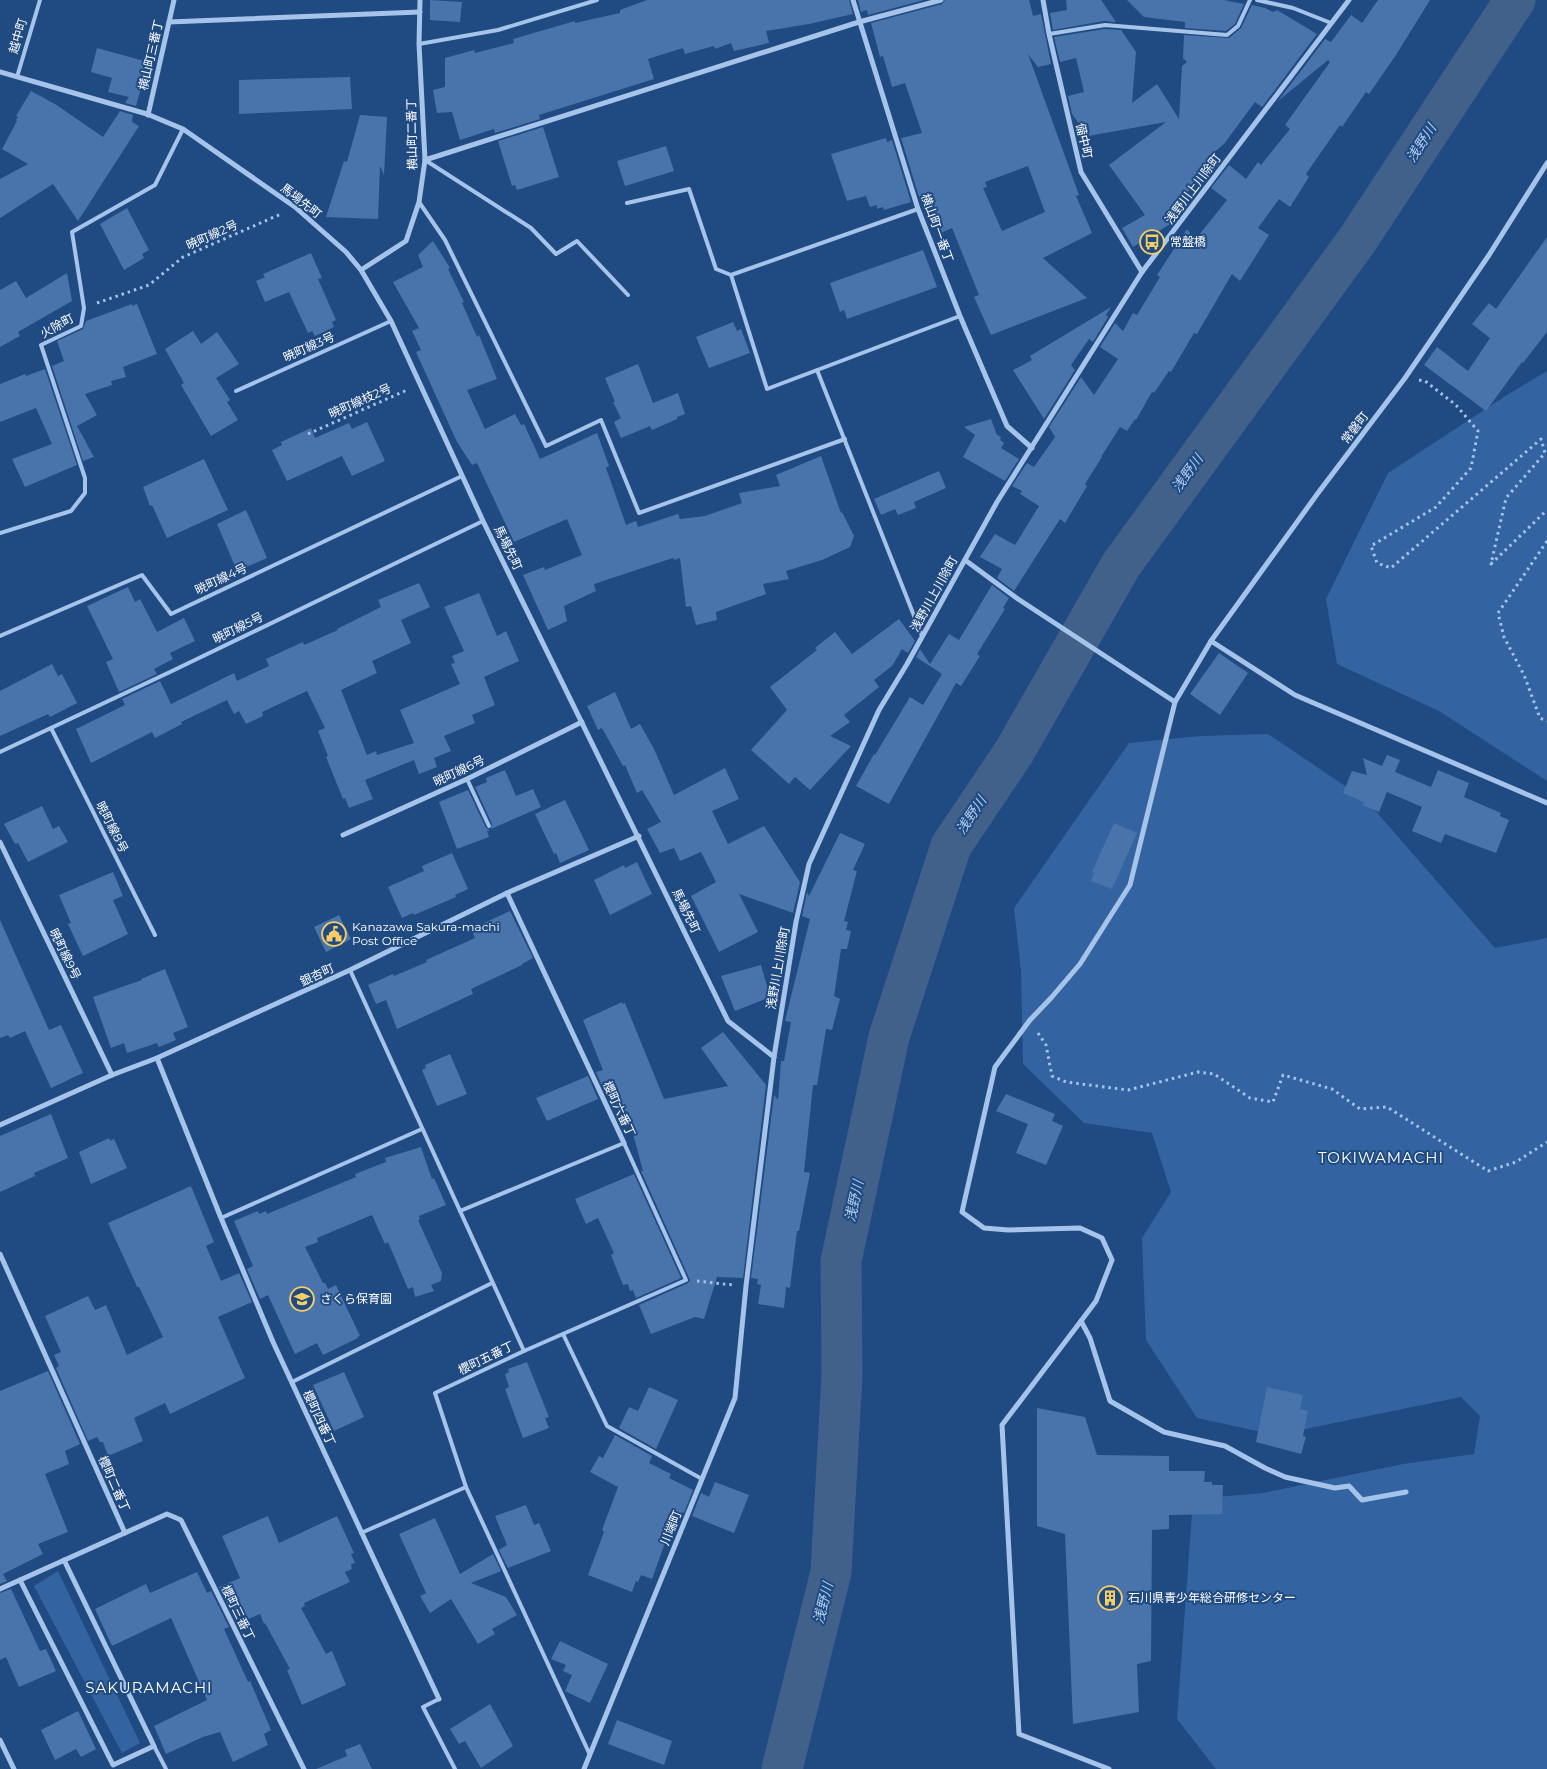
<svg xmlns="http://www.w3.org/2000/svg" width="1547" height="1769" viewBox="0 0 1547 1769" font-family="Montserrat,'Noto Sans JP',sans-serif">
<rect width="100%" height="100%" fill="#1f4a82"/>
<!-- green -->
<g fill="#3364a1">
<polygon points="1547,371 1547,781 1439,711 1337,664 1326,599 1388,473 1507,395"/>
<polygon points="1268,734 1366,800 1495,948 1547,938 1547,1769 1216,1769 1177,1719 1193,1499 1263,1493 1403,1464 1474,1454 1480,1416 1461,1397 1276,1435 1197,1418 1146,1340 1142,1238 1171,1192 1152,1133 1084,1123 1023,1064 1021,971 1014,908 1129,743 1200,736"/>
<polygon points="58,1571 140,1743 122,1753 34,1586"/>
</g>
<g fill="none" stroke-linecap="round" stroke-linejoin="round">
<!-- river -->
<polyline stroke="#41618a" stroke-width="41" points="782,1769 831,1572 842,1375 841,1261 889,1037 951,846 1014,752 1121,565 1358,239 1515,0"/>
</g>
<!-- building -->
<g fill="#4874ab" fill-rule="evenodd">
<polygon points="430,0 462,2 460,22 430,20"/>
<polygon points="647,0 849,0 853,14 809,24 766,31 769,43 734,51 731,43 715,49 714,46 685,54 683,48 648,59 654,79 539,115 540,119 495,133 494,129 460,140 452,112 437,113 433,90 445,87 445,58 474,50 475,53 514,43 513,39 575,21 575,23 620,13 620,10"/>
<polygon points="858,0 924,0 868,15 867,10 861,12"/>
<path d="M945,0H1029L1033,16L1041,14L1051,64L1038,67L1028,54L1079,195L1076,196L1092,233L1043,258L1087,298L991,335L974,297L979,295L952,228L939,234L926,198L920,200L901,138L922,133L905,83L892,87L883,56L880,57L871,23L942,4ZM1028,166L1045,212L1002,231L983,188L987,187L985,182Z"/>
<polygon points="1066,0 1101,0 1116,22 1104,21 1053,30 1050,13 1067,10"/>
<polygon points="1127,0 1224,0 1244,4 1235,24 1226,31 1185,28 1185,22 1144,17"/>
<polygon points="1378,0 1430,0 1396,55 1369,94 1366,92 1342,127 1340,125 1306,174 1309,177 1290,207 1279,199 1258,228 1269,235 1240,281 1232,274 1197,334 1194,333 1171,372 1169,371 1154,393 1152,392 1136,420 1135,419 1127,431 1120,427 1101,457 1102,457 1085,484 1087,486 1065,523 1060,519 1014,591 997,578 1002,569 980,557 995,534 1015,545 1039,506 1020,494 1022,491 1012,486 1027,463 1034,467 1055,437 1049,427 1081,377 1094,395 1118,359 1100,347 1115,323 1123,331 1133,313 1137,315 1160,277 1157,275 1187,229 1195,240 1227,200 1211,188 1229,165 1246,179 1258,162 1261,165 1290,129 1285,125 1330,62 1328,60 1278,101 1325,39 1331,42 1351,15 1362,23"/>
<polygon points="1252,5 1265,8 1273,12 1277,10 1317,34 1262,107 1255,102 1224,144 1213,153 1222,160 1204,183 1198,179 1174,210 1179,216 1175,221 1133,247 1122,228 1145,215 1109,165 1166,122 1088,136 1072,114 1068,96 1084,92 1076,58 1060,62 1054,37 1105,29 1121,30 1136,52 1132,103 1157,84 1179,119 1182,66 1187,62 1183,58 1184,35 1229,38 1241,28"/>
<polygon points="97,48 148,62 136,106 125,103 129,97 108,92 112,78 91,72"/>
<polygon points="350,77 352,109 239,114 239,80"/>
<polygon points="31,91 55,104 103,137 120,111 133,115 132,122 139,126 78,221 53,184 0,218 0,179 28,164 2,149 17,121 16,120 18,117 16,116"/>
<polygon points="360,115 387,117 384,175 380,166 378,219 326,217 344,161 347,162"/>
<polygon points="543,127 559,177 517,190 515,185 512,186 498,141"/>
<polygon points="886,138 887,142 892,140 911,202 884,210 883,207 877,209 877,205 870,207 866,196 847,201 831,154"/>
<polygon points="666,146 674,171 625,186 617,161"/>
<polygon points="127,208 149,250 142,254 144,258 124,270 100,224"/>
<polygon points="1547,237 1547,332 1523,363 1522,362 1486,411 1424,365 1437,347 1468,371 1490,338 1472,324 1489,303 1496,309"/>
<polygon points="433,241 450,268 448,269 464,302 462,303 477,337 479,335 497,379 467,390 485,429 515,414 521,425 524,424 540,459 597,433 609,466 606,468 626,525 636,521 638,527 678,514 680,519 705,516 742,503 739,493 780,486 776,475 821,456 841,513 842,512 854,536 850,547 822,560 786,571 789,579 763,584 766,594 716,612 717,620 696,625 691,606 686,607 680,558 674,560 673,558 594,584 596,591 564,606 567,621 548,630 523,575 544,567 545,570 582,555 567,519 514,542 477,463 472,465 457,442 416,352 421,350 412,331 419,328 393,282 423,267 418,255"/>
<polygon points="923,250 937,287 847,319 844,310 840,312 830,283"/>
<polygon points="311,253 322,278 318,279 336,320 332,322 334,327 315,336 312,331 308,333 289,292 265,302 256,281 265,277 263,274"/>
<polygon points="67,273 72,301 18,332 20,336 0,347 0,290 16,281 26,298"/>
<polygon points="132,304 132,306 137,304 157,354 123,367 126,377 111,381 112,385 85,394 97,415 77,426 94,457 83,461 52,366 64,361 57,341 83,329 86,321"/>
<polygon points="1111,307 1106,315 1108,317 1093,342 1089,339 1071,365 1075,370 1044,419 1013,370 1032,360 1030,356"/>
<polygon points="733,322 737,331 741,329 750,353 709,368 696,337"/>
<polygon points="193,331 201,344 217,332 239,364 216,378 230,400 227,402 238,420 211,436 181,385 184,383 165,349"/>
<polygon points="638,364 653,403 678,393 685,414 677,417 677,419 652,430 650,426 621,438 614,422 621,418 613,402 615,402 605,378"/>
<polygon points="45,369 77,465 25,487 12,459 52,444 36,408 0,422 0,384 25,374 26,376"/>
<polygon points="991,419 997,435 1001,437 1000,440 1004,443 1001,448 1019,459 1005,481 963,457 975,435 964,427"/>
<polygon points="367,422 385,461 352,476 342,456 287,481 272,450 282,445 281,442 311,428 315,438 349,423 352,429"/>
<polygon points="204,459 228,510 167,538 152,505 150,506 143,487"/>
<polygon points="939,471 946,488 914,502 916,508 898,515 895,509 881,515 874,499"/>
<polygon points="246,510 267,558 237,571 217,524"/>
<polygon points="419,583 430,607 401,620 411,643 372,661 377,673 341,690 367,755 376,751 377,755 414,743 400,710 460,684 451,664 455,663 452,656 464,651 444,607 479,593 497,636 506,631 519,661 484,677 495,705 472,715 475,723 444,736 451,751 434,758 437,767 419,774 414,760 365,780 373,799 349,808 345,798 343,799 326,757 328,756 318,731 325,728 307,691 262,712 263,716 246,724 239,711 234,714 227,700 181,722 182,724 155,738 152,732 91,763 76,729 125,705 122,699 160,681 171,704 234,673 237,681 269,666 266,659 303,642 304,645 338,630 337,629 381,607 378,600"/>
<polygon points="992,585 1009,598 1003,608 1005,609 977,654 980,656 961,686 956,683 889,804 856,786 874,754 875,755 910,697 923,705 942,674 916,657 920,649 930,664 949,634 959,640"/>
<polygon points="128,587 135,602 140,599 157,632 184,618 195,641 170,653 173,659 154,669 157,674 119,692 106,662 113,659 87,606"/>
<polygon points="899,619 915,641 908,653 902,649 892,666 874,680 879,687 844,715 850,722 830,736 851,746 810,790 795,777 789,784 751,750 787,710 770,687 817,650 815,648 835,632 852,654"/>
<polygon points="1219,653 1248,673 1220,715 1190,694"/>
<polygon points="52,664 58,676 62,674 77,703 50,717 48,714 0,736 0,691"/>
<polygon points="615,692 631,729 640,724 654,749 674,795 725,768 739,799 712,811 728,844 764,826 800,882 793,913 739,894 758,932 719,952 691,896 716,882 701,852 680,861 674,848 660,853 647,829 661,822 642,790 637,793 625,765 623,766 602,728 598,730 587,706"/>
<polygon points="1387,755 1400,760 1395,772 1431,787 1438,770 1469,783 1464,797 1501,813 1500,816 1509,820 1496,853 1445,834 1441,843 1412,831 1422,807 1387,792 1379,812 1362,805 1364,802 1343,793 1352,771 1367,775 1363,758 1382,766"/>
<polygon points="505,770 516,796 533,789 541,807 491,829 492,824 475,787 487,782 486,778"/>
<polygon points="468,790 486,828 490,830 487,831 489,837 457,849 439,802"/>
<polygon points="565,800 589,850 560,863 556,853 554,854 535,814"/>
<polygon points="42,806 53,829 59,826 68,842 28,862 18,843 15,844 4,824"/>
<polygon points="1114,823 1137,833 1112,889 1091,881 1094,873 1092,872"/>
<polygon points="840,833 865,844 853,870 857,871 844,921 848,922 846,930 851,931 847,949 841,949 834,996 840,999 832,1030 826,1029 817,1085 813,1085 804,1172 810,1173 799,1231 797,1231 790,1288 786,1287 784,1308 758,1304 761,1285 757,1284 758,1279 751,1278 774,1095 778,1100 781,1061 784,1061 791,1022 785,1021 810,919 802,916 807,892 809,896"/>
<polygon points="452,853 468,889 455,895 456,897 414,915 413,913 402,918 388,887 424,871 422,866"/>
<polygon points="637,862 652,894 610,915 594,880 624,865 625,868"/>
<polygon points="113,872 123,896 113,900 128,934 83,956 68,924 71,923 59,895"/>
<polygon points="510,911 533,958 522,964 522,965 471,989 473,994 397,1029 386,1000 376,1004 368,985 393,974 394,976 427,962 426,960 475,938 471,929"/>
<polygon points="339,915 351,939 326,952 314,927"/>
<polygon points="0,920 49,1030 61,1025 83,1073 51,1088 25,1031 10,1038 8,1035 0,1038"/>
<polygon points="761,965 770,997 735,1011 721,976"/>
<polygon points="165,969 188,1027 173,1033 176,1040 159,1047 157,1043 127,1053 124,1043 111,1048 93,997 142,980 141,979"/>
<polygon points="622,1002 622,1004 625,1003 664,1099 728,1086 701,1048 723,1032 766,1085 743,1278 717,1277 704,1319 695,1317 651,1334 639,1305 688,1283 690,1280 641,1171 643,1171 627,1111 620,1114 611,1092 606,1095 596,1072 603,1070 583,1020"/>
<polygon points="450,1054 467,1094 437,1106 422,1070 426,1068 425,1065"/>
<polygon points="588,1076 598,1099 547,1121 536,1098"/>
<polygon points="1006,1094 1055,1114 1052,1121 1063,1126 1046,1165 1016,1153 1028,1124 996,1111"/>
<polygon points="51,1114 68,1158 34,1173 35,1176 0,1192 0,1136"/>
<polygon points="109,1138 110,1141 114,1139 127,1168 91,1184 79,1152"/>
<polygon points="421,1147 432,1179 434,1178 446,1205 419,1216 420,1219 418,1220 442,1273 441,1281 431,1285 434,1291 415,1297 413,1287 408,1289 388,1242 385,1244 372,1215 317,1238 318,1242 305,1247 323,1283 325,1283 328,1289 336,1285 360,1336 357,1337 358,1338 323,1355 317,1343 295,1354 268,1295 260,1299 247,1269 253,1266 234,1221 258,1211 259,1214 266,1211 267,1214 356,1177 355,1174 386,1162 385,1158"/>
<polygon points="634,1174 681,1278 636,1298 633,1290 630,1291 628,1284 623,1285 611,1255 614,1253 598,1218 586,1224 575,1199"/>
<polygon points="191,1186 214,1242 206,1246 221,1281 239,1273 252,1302 218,1317 245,1378 170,1414 165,1403 134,1418 143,1441 108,1456 103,1442 100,1442 97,1437 88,1441 56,1368 59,1366 54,1355 61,1352 45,1316 88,1296 95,1310 106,1305 127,1355 163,1337 139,1287 137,1287 135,1282 108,1223"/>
<polygon points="527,1362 549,1417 545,1418 549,1428 523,1438 505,1389 509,1387 505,1374 509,1372 508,1369"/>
<polygon points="48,1371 80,1444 65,1451 69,1464 45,1474 68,1532 38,1544 43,1554 3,1574 7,1581 0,1584 0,1391"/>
<polygon points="344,1372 364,1417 334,1431 313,1385"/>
<polygon points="649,1387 678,1400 656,1449 619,1428 629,1407 638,1411"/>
<polygon points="1267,1387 1303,1395 1300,1409 1308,1411 1303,1436 1306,1437 1301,1454 1256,1442"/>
<polygon points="1037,1408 1085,1417 1097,1455 1169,1456 1169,1471 1205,1471 1204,1482 1212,1482 1212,1485 1223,1485 1222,1514 1169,1515 1169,1529 1152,1530 1151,1661 1137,1664 1139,1712 1073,1724 1065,1534 1037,1526"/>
<polygon points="615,1435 652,1456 649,1463 671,1474 669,1478 693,1490 684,1513 682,1512 673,1530 670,1529 652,1579 641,1575 638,1582 636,1581 632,1592 588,1575 604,1532 602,1530 618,1487 590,1472 599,1456 603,1458"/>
<polygon points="715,1482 749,1495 734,1533 692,1516 701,1493 709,1497"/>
<polygon points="526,1505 534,1525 539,1523 551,1551 508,1568 499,1550 507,1545 495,1516"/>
<polygon points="268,1516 279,1543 337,1516 354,1553 351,1554 355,1563 351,1564 352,1569 345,1572 350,1582 304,1603 305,1606 301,1608 326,1654 332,1651 346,1685 302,1705 287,1670 290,1669 265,1623 264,1624 260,1614 237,1624 219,1587 240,1578 222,1536"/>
<polygon points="435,1518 460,1574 493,1554 501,1571 471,1583 506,1597 517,1615 492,1629 495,1634 478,1644 451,1599 430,1613 420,1596 426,1593 399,1534"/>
<polygon points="197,1572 207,1593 211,1591 229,1627 224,1629 248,1682 250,1681 271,1730 264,1734 268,1745 233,1762 220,1732 203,1737 166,1754 154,1726 207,1700 171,1618 112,1646 95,1609 146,1584 150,1593"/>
<polygon points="11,1589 40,1651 46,1649 56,1671 19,1687 6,1657 0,1660 0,1593"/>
<polygon points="560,1641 608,1664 590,1703 565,1691 572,1675 563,1671 566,1665 551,1659"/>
<polygon points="490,1704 513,1746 481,1768 465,1741 459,1744 450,1729"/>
<polygon points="78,1711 96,1749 81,1757 76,1749 55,1760 41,1730"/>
<polygon points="617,1720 672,1741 664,1765 608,1744"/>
<polygon points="360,1744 372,1769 316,1769 347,1756 345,1750"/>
</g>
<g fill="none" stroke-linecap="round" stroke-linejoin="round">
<!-- path -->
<g stroke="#a6c4e9" stroke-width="3" stroke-dasharray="2.5 4" stroke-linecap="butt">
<polyline points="97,303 149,285 183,257 281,214"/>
<polyline points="1419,380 1425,381 1456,405 1478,431 1471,468 1436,507 1371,546 1377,563 1391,568 1541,439 1545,453 1506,498 1491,564 1547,510"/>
<polyline points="308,434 407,390"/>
<polyline points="1547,541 1498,613 1504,637 1524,675 1540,718 1547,721"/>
<polyline points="1038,1033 1046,1045 1052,1076 1066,1082 1128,1090 1198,1072 1214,1074 1250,1098 1273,1102 1283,1075 1332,1089 1360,1109 1387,1107 1488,1171 1516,1162 1547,1142"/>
<polyline points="697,1281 733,1285"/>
</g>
<!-- service -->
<g stroke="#a6c4e9" stroke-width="4">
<polyline points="1257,0 1293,8 1331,23"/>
<polyline points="1049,34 1105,25 1227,35 1238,26 1250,0"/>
<polyline points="419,44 498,30 597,0"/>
<polyline points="17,77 40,0"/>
<polyline points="425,160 531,228 556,254 577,241 628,295"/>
<polyline points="419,202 445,240 546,446 601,420 639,513 845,439"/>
<polyline points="627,203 689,189 716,269 731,275 918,209"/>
<polyline points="731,275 767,389 960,316"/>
<polyline points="817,370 922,636"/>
<polyline points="236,391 391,321"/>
<polyline points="0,533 71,511 85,493 85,478 41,345 81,326 84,308 72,232 155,185 183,129"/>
<polyline points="0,636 142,575 171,614 462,476"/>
<polyline points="51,728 155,935"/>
<polyline points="0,752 170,672 483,521"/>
<polyline points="467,779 489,826"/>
<polyline points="350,970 524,1351"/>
<polyline points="460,1211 624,1143 686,1280 524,1351 435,1393 466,1487 590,1755"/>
<polyline points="221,1218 422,1129"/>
<polyline points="563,1334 607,1426 702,1479"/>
<polyline points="292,1382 492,1283"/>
<polyline points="361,1533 466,1487"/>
<polyline points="439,1699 423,1707 455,1769"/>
<polyline points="154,1746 166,1769"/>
</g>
<!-- minor -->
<g stroke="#a6c4e9" stroke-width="5">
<polyline points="853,0 918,209 960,316 1007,426 1032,448"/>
<polyline points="1043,0 1049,34 1081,172 1142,272"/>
<polyline points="169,22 420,12"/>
<polyline points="0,72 147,114 183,129 295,207 346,252 361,270 391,321 483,521 728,1021 774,1057"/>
<polyline points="148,115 174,0"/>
<polyline points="425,160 859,22 941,0"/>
<polyline points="361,270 406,241 419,202 425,160 419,44 420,0"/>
<polyline points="965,560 1018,599 1175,702"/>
<polyline points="1211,641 1295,695 1547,803"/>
<polyline points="343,835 467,779 582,722"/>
<polyline points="0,842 112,1075"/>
<polyline points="507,893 624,1143"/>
<polyline points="157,1058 221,1218 273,1342 439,1699"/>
<polyline points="0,1125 112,1075 157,1058 350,970 507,893 639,836"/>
<polyline points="0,1254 125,1533"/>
<polyline points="1081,1321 1002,1425 1019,1734 1109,1769"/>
<polyline points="1406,1492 1362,1500 1349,1486 1335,1488 1285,1477 1265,1468 1225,1446 1164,1432 1110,1401 1090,1338 1081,1321 1096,1301 1112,1260 1102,1238 1080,1228 1008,1230 984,1228 962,1212 995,1067 1030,1020 1051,998 1080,964 1130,885 1175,702 1211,641 1318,493 1405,378 1489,255 1547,163"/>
<polyline points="20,1580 113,1765 154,1746 64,1560"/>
<polyline points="0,1589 167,1514 181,1520 304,1769"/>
<polyline points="0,1740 14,1769"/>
<polyline points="584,1769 735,1398 746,1286 774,1057 796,922 809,864 879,710 907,664 997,502 1142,272 1349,0"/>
</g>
</g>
<!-- icons -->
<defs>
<g id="bus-ring" transform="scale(1.25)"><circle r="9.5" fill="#1f4a82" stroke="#f7cd66" stroke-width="1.5"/><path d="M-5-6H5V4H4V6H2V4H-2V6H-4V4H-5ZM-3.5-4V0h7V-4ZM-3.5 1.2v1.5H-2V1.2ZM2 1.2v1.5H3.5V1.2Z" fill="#f7cd66"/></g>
<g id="civic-ring" transform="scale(1.25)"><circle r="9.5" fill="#1f4a82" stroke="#f7cd66" stroke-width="1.5"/><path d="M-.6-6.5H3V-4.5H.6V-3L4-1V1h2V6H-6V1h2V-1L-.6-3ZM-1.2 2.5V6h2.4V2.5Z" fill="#f7cd66"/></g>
<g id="school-ring" transform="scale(1.25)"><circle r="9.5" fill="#1f4a82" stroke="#f7cd66" stroke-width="1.5"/><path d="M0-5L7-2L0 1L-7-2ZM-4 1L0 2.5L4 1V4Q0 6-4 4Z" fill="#f7cd66"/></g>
<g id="building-ring" transform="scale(1.25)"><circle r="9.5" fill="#1f4a82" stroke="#f7cd66" stroke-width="1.5"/><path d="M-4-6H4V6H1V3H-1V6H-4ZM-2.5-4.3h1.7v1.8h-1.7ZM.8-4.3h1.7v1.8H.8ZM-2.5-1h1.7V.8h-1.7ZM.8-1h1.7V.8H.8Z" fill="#f7cd66"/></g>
</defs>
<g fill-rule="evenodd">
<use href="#bus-ring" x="1152" y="242"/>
<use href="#civic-ring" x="334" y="934"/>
<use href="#school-ring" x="302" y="1299"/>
<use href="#building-ring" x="1110" y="1598"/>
</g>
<g text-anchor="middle" stroke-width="4" stroke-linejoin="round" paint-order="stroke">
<!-- street labels -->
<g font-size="12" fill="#fff" stroke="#1f4a82">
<text transform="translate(18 36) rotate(-74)" y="4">越中町</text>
<text transform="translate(151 55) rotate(-77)" y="4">横山町三番丁</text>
<text transform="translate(412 134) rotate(-91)" y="4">横山町二番丁</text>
<text transform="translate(1084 141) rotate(77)" y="4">備中町</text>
<text transform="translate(1193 189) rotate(-53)" y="4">浅野川上川除町</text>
<text transform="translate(301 201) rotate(38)" y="4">馬場先町</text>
<text transform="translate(937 228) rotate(70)" y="4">横山町一番丁</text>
<text transform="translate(212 235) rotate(-24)" y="4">暁町線2号</text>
<text transform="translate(57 326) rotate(-29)" y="4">火除町</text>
<text transform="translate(309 347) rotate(-24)" y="4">暁町線3号</text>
<text transform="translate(360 401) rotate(-24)" y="4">暁町線枝2号</text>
<text transform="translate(1355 428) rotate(-53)" y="4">常磐町</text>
<text transform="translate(508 548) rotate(64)" y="4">馬場先町</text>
<text transform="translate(221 579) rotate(-25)" y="4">暁町線4号</text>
<text transform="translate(934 594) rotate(-61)" y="4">浅野川上川除町</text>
<text transform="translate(238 628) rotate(-26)" y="4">暁町線5号</text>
<text transform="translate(459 771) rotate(-25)" y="4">暁町線6号</text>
<text transform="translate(112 827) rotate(63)" y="4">暁町線8号</text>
<text transform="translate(686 911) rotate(64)" y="4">馬場先町</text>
<text transform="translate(65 954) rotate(64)" y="4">暁町線9号</text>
<text transform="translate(778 968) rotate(-80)" y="4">浅野川上川除町</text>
<text transform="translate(317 975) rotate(-25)" y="4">銀杏町</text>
<text transform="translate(619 1109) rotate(65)" y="4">櫻町六番丁</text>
<text transform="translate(486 1358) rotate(-26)" y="4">櫻町五番丁</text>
<text transform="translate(319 1418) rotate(65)" y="4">櫻町四番丁</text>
<text transform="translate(114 1484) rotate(66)" y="4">櫻町二番丁</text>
<text transform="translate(671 1528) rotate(-68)" y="4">川端町</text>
<text transform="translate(238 1613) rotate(64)" y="4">櫻町三番丁</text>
</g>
<!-- poi labels -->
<g font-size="12" fill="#fff" stroke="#1f4a82" text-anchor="start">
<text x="1170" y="246">常盤橋</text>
<text x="352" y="931">Kanazawa Sakura-machi<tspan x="352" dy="14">Post Office</tspan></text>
<text x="320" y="1303">さくら保育園</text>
<text x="1128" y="1602">石川県青少年総合研修センター</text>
</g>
<!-- water labels -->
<g font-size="14" font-style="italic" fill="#b1cef0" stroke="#1f4a82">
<text transform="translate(1421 143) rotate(-57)" y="5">浅野川</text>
<text transform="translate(1187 473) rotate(-54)" y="5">浅野川</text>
<text transform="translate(971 815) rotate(-56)" y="5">浅野川</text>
<text transform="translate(854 1201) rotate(-78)" y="5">浅野川</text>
<text transform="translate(823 1603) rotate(-76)" y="5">浅野川</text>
</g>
<!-- quarter labels -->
<g font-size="15" letter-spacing="1" fill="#fff" stroke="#1f4a82">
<text x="1381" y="1163">TOKIWAMACHI</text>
<text x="149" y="1693">SAKURAMACHI</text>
</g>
</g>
</svg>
